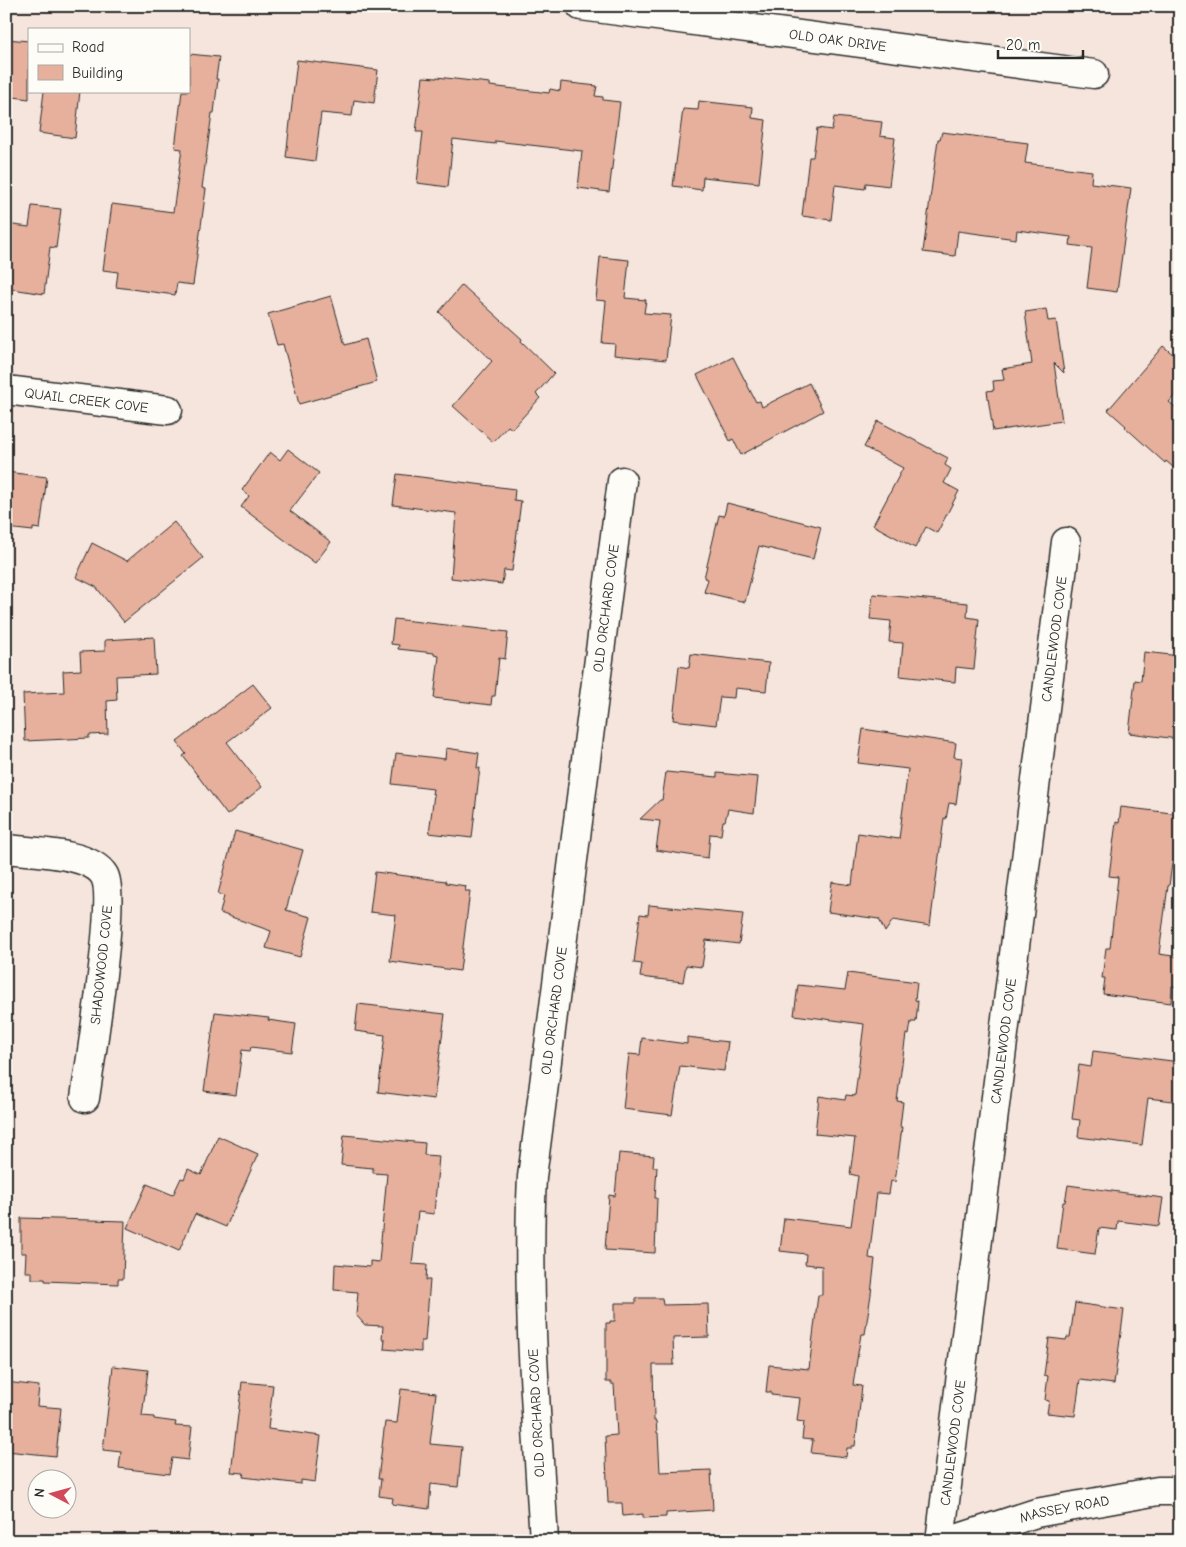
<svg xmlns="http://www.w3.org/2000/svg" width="1186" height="1547" viewBox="0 0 1186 1547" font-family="'Comic Neue',sans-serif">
<rect width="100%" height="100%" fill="#f6e5dc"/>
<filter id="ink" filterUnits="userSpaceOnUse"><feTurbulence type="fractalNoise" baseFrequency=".02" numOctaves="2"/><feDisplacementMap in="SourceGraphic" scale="10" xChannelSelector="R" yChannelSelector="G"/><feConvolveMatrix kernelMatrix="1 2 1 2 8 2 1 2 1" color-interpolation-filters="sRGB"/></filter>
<g filter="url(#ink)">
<!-- building -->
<g fill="#e6b09c" stroke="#2b2b2b">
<polygon points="6,39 29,41 29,99 6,96"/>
<polygon points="189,54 219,57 216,79 218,79 214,113 212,113 202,188 206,189 193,285 177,283 175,295 116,287 118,272 103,270 112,204 173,212 182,149 175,148 182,91 189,91"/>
<polygon points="297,60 378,70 374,103 354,100 352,116 321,113 315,161 286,157"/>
<polygon points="423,77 437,78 437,77 490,83 490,86 549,93 550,89 560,91 561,82 597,86 595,96 603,97 603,100 620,102 609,192 578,188 582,151 495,141 495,144 453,139 448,187 417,183 423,132 416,132"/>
<polygon points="44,91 80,91 75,138 39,133"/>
<polygon points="699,101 753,107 752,118 766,120 759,183 703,177 702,190 673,186 683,109 698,110"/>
<polygon points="834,117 882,122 880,136 895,138 889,186 866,183 865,189 835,185 831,220 802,216 809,157 813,157 817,128 832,130"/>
<polygon points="942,132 1028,143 1025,163 1092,171 1091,183 1131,188 1117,292 1087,288 1092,248 1070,245 1071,237 1017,230 1016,239 958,231 955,256 923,252 938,139 940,139"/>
<polygon points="32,206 61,209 56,248 50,247 44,294 6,288 6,224 29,227"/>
<polygon points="600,257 629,260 625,298 646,300 644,313 671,315 666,360 614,355 615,344 602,343 606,301 596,300"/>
<polygon points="462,285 522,339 521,341 554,373 536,394 540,398 512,429 508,426 493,442 453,406 492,361 439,312"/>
<polygon points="331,296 345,345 366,339 377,382 299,404 283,344 277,345 268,314"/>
<polygon points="1046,309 1048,321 1056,320 1064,373 1054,363 1062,421 993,431 987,391 994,390 993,381 1004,380 1002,369 1032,364 1025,312"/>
<polygon points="1163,346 1180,360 1180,390 1169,402 1180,411 1180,473 1166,461 1165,463 1125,427 1126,426 1108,410"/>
<polygon points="733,357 756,402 760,401 762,407 809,383 823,411 741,455 733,439 730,441 697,375"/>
<polygon points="878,421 948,458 945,465 951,469 944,483 959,491 937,533 926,527 915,548 873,525 903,468 864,447"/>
<polygon points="288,449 319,473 290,511 331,542 315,563 241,507 249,496 242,490 270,452 280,460"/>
<polygon points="6,472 47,477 40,529 33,528 33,531 6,528"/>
<polygon points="397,474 515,489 514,500 521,501 512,571 504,570 502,584 451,578 456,513 393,505"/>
<polygon points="727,503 821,527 813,559 759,546 745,602 704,592 708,579 704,578 719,515 724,516"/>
<polygon points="174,522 203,558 124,622 96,587 76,577 92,543 127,561"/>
<polygon points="873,594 968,603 967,617 979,619 974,669 956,667 955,682 900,676 903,643 889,642 891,621 870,619"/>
<polygon points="394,619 508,632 505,659 499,658 495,696 492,696 491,705 434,698 439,656 434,655 434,653 398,649 399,645 391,644"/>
<polygon points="154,637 156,674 116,676 117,700 107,701 108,734 89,735 89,738 25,741 23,694 64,692 63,671 81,670 80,652 105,651 105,640"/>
<polygon points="1144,652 1180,656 1180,718 1178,739 1129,733 1135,680 1141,681"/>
<polygon points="691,654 769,663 766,691 735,688 734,698 720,697 716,725 673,720 679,666 689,668"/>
<polygon points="253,684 272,708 227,742 262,787 227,815 183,756 186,754 177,742"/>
<polygon points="863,729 956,743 954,757 962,758 956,804 949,803 946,819 944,818 930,926 893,920 885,932 879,919 828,912 832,882 852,885 858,833 899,839 908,769 858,763"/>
<polygon points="446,748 479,753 477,768 480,768 478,784 472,838 429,833 434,794 432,794 433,789 392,784 396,753 445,759"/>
<polygon points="666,772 717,777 717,773 758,777 754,813 728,809 725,821 723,821 721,835 710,834 708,858 656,850 660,821 640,819 660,800 662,800"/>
<polygon points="1121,807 1180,814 1180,840 1176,840 1174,864 1172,864 1169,886 1168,886 1159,954 1180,957 1180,987 1172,986 1171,1003 1103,994 1105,978 1102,978 1106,948 1110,948 1118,877 1109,876 1116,822 1119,823"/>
<polygon points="235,831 303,850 286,910 311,917 300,957 266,948 271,931 220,913 224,896 218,894"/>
<polygon points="375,872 446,881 446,883 466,886 465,891 470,891 460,971 390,961 396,915 370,912"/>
<polygon points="649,905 743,914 739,944 706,940 702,967 686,965 683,982 640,977 642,964 634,963 640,914 648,915"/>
<polygon points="848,973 917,982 915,1000 918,1001 916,1022 911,1022 909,1035 906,1034 897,1101 903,1102 900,1127 902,1127 895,1182 891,1181 889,1194 877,1193 869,1258 875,1259 871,1294 865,1334 861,1334 853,1385 862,1386 858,1422 855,1446 852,1446 852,1448 847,1448 846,1457 811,1453 813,1440 802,1439 804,1422 797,1421 800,1398 771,1395 771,1392 766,1392 769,1365 809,1369 818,1295 822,1295 822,1266 805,1264 806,1254 780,1251 784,1218 851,1226 858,1176 850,1174 855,1138 815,1134 819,1096 845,1100 846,1095 855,1096 864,1024 794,1015 798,985 845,990"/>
<polygon points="358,1004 445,1014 434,1099 378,1092 385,1035 355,1031"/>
<polygon points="215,1012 269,1018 268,1020 296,1024 292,1052 251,1047 250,1051 242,1050 236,1095 204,1091"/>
<polygon points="687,1037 728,1042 724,1071 680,1066 672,1115 623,1109 629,1054 640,1055 642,1038 687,1044"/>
<polygon points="1093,1051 1180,1062 1180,1102 1148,1098 1142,1145 1078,1137 1080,1120 1072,1119 1079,1065 1091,1067"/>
<polygon points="344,1135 425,1143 424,1155 439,1156 434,1214 418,1212 412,1264 427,1265 426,1280 430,1280 425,1341 421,1341 421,1352 384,1349 385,1339 382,1339 383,1326 365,1325 356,1315 358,1292 334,1290 335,1264 370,1267 370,1261 379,1262 387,1174 373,1173 373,1168 341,1165"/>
<polygon points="218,1136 258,1154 226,1227 195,1214 179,1251 127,1228 147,1184 173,1195 181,1178 184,1179 188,1169 201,1175"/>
<polygon points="619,1153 654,1156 653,1167 657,1167 655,1198 657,1198 655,1253 605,1250 609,1195 615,1196"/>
<polygon points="1068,1185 1163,1198 1159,1226 1118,1221 1117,1230 1099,1228 1095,1254 1057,1249 1063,1202 1065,1202"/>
<polygon points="21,1218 125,1221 123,1279 118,1279 118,1284 45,1281 45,1279 32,1279 32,1272 25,1272 26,1253 21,1253"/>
<polygon points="636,1298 662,1298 663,1305 708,1304 709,1337 673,1338 674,1365 653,1365 654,1421 656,1421 657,1433 658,1433 660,1472 711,1470 713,1510 666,1513 666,1517 643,1518 643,1514 623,1516 622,1503 608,1503 605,1436 617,1435 614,1384 611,1384 611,1382 606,1382 606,1323 610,1323 610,1321 615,1321 615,1303 636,1303"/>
<polygon points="1075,1303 1124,1310 1114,1384 1080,1380 1075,1416 1047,1413 1049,1401 1045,1400 1048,1376 1044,1375 1049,1338 1066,1340 1067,1337 1070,1337"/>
<polygon points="113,1366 148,1370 142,1416 154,1417 154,1419 176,1422 175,1426 192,1427 188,1460 172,1458 169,1474 119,1468 121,1452 103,1450"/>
<polygon points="6,1382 39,1386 37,1406 61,1408 56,1456 6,1451"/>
<polygon points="242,1382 273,1385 268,1429 321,1436 315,1482 301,1480 301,1484 243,1477 244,1473 231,1472"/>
<polygon points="401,1389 436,1393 430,1444 462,1447 458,1487 431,1484 429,1509 392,1504 393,1498 379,1496 381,1479 378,1479 385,1422 397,1423"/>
</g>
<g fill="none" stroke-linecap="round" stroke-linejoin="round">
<!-- minor casing -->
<g stroke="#2b2b2b" stroke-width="31">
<g id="minor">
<path id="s1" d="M581,6L1094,74"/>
<path id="s2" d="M6,390L168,410"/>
<path d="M6,849C30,852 90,852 104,875C117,896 90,1063 85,1098"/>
<path id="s3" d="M544,1541C537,1420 526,1298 532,1177L622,481"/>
<path id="s4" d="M940,1541L1066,542"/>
<path id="s5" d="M950,1541L1036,1513L1158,1491H1180"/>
</g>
</g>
<!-- minor -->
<use href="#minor" stroke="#fdfcf7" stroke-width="28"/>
</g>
</g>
<g text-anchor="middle" stroke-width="5" stroke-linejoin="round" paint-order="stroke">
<!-- street labels -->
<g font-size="14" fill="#2b2b2b" stroke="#fdfcf7">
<text dy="5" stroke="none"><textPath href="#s1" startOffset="259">OLD OAK DRIVE</textPath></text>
<text dy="5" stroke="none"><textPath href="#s2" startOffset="81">QUAIL CREEK COVE</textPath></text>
<text dy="5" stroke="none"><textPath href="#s3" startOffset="938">OLD ORCHARD COVE</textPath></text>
<text dy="5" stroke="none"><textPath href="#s4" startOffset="909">CANDLEWOOD COVE</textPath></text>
<text transform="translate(101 965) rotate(-84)" y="5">SHADOWOOD COVE</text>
<text dy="5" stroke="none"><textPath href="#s3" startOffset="532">OLD ORCHARD COVE</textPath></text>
<text dy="5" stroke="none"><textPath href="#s4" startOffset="504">CANDLEWOOD COVE</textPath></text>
<text transform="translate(536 1413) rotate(-93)" y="5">OLD ORCHARD COVE</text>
<text dy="5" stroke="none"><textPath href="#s4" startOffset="99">CANDLEWOOD COVE</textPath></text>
<text dy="5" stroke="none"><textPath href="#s5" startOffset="119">MASSEY ROAD</textPath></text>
</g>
</g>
<!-- margin -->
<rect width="1186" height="1547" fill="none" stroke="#fdfcf7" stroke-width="25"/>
<rect x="12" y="12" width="1161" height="1522" fill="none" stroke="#2b2b2b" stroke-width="2" filter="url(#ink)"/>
<!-- legend -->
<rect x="28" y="28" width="162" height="65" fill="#fdfcf7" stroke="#a9a8a5"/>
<rect x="38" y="44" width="25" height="8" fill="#fdfcf7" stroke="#a9a8a5"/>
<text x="72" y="52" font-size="15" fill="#2b2b2b">Road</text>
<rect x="38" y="65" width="25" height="15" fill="#e6b09c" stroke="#a9a8a5"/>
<text x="72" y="78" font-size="15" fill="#2b2b2b">Building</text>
<!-- north arrow -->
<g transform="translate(52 1494) rotate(276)"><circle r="24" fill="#fdfcf7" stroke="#a9a8a5"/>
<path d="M0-4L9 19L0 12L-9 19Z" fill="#d1495b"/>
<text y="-8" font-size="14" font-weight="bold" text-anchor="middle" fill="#2b2b2b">N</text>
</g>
<!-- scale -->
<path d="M998 50v8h85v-8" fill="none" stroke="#2b2b2b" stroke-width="2.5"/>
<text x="1006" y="50" font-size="15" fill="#2b2b2b" stroke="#fdfcf7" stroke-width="4" paint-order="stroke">20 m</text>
</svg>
